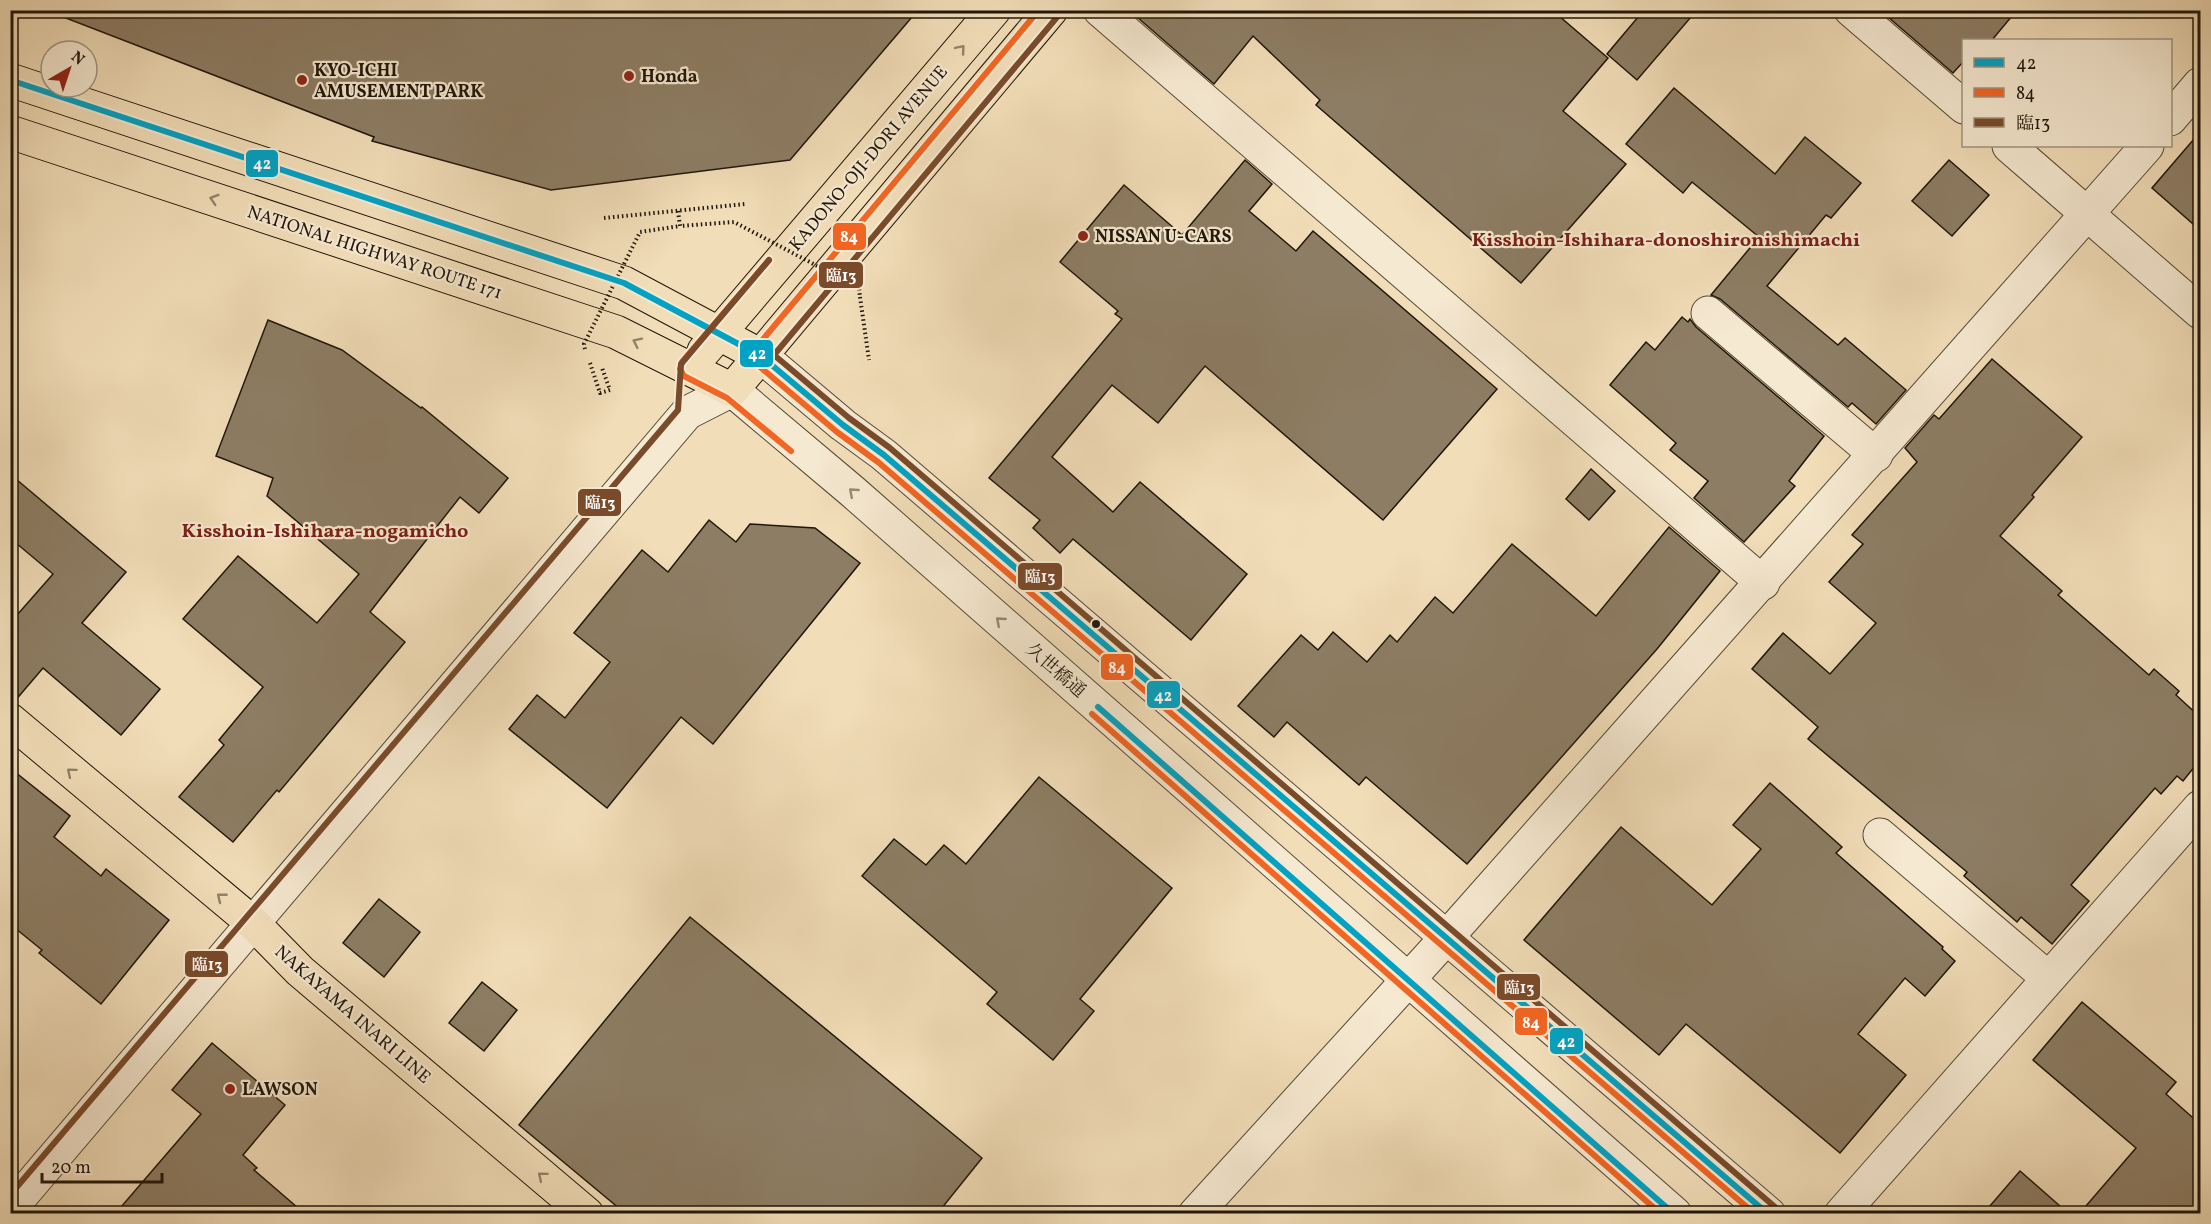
<svg xmlns="http://www.w3.org/2000/svg" width="2211" height="1224" viewBox="0 0 2211 1224" font-family="Vollkorn,'Noto Serif JP',serif">
<rect width="100%" height="100%" fill="#f1ddb8"/>
<filter id="stains"><feTurbulence type="fractalNoise" baseFrequency=".00333" numOctaves="4"/><feColorMatrix values="0 0 0 0 .2 0 0 0 0 .09 0 0 0 0 .02 0 0 0 .5 -.17"/></filter>
<radialGradient id="worn" r=".72"><stop offset=".6" stop-color="#630" stop-opacity="0"/><stop offset="1" stop-color="#630" stop-opacity=".3"/></radialGradient>
<!-- building -->
<g fill="#8d7d64" stroke="#20160a" stroke-width="1.5">
<polygon points="54,10 918,10 790,160 551,190 372,141 374,137 53,13"/>
<polygon points="1129,10 1552,10 1608,58 1563,111 1626,164 1521,283 1316,105 1320,100 1253,36 1214,84"/>
<polygon points="1644,10 1697,10 1637,80 1607,54"/>
<polygon points="1880,10 2017,10 1992,40 1964,40 1964,61 1953,73"/>
<polygon points="1674,88 1775,174 1805,137 1861,183 1831,218 1826,215 1767,286 1838,345 1845,338 1906,390 1876,424 1852,403 1848,407 1720,299 1711,295 1759,237 1692,182 1683,193 1626,144"/>
<polygon points="2200,132 2200,230 2152,188"/>
<polygon points="1245,160 1272,184 1249,211 1296,251 1313,231 1497,389 1383,520 1205,366 1158,423 1112,385 1052,457 1113,512 1140,482 1247,574 1191,640 1073,539 1060,553 1033,528 1040,520 989,478 1122,319 1115,314 1118,311 1060,262 1124,185 1182,235"/>
<polygon points="1949,160 1989,195 1952,236 1912,201"/>
<polygon points="1682,317 1688,322 1690,319 1696,327 1824,436 1789,481 1795,486 1744,542 1694,498 1708,481 1670,450 1676,443 1610,385 1646,342 1655,350"/>
<polygon points="268,320 342,350 421,408 422,407 508,478 479,513 460,497 370,612 405,642 279,792 277,790 233,842 179,797 224,745 219,740 263,687 183,619 238,556 317,623 359,574 267,496 273,478 216,456"/>
<polygon points="1992,359 2082,437 2032,495 2034,497 2000,536 2062,591 2058,595 2149,675 2154,669 2179,691 2176,695 2200,717 2200,760 2183,781 2177,776 2161,794 2155,788 2071,885 2089,901 2052,944 2021,917 2017,922 1964,876 1967,872 1808,739 1818,727 1752,669 1783,633 1830,674 1876,623 1829,582 1863,544 1852,535 1917,462 1905,448 1934,415 1939,419"/>
<polygon points="1591,469 1615,491 1589,520 1566,499"/>
<polygon points="10,474 126,572 82,623 160,689 121,735 43,668 14,702 10,702 10,623 53,574 10,538"/>
<polygon points="709,520 736,542 750,524 815,528 860,563 713,744 681,717 607,808 509,729 537,695 565,718 610,662 574,633 642,550 668,572"/>
<polygon points="1669,527 1720,571 1657,649 1467,864 1366,777 1359,785 1287,722 1274,737 1238,706 1301,635 1318,650 1333,632 1367,662 1390,635 1397,642 1435,597 1453,613 1512,544 1596,616"/>
<polygon points="10,768 70,816 54,837 101,876 106,869 169,920 101,1004 39,953 42,950 10,924"/>
<polygon points="1039,777 1172,888 1080,999 1094,1011 1053,1060 987,1004 997,992 862,876 894,839 926,865 944,845 966,864"/>
<polygon points="1770,783 1842,847 1836,853 1943,947 1942,949 1955,961 1925,996 1905,978 1858,1034 1906,1075 1840,1153 1686,1024 1659,1055 1524,940 1621,827 1712,905 1761,849 1733,825"/>
<polygon points="379,899 420,932 384,977 343,943"/>
<polygon points="690,917 982,1158 937,1214 626,1214 519,1125"/>
<polygon points="482,982 517,1010 484,1051 449,1023"/>
<polygon points="2082,1002 2176,1082 2166,1094 2200,1124 2200,1214 2079,1214 2136,1148 2033,1060"/>
<polygon points="212,1043 285,1105 243,1155 257,1168 254,1170 305,1214 115,1214 201,1114 172,1090"/>
<polygon points="2020,1171 2069,1214 1983,1214"/>
</g>
<g fill="none" stroke-linecap="round" stroke-linejoin="round">
<!-- minor casing -->
<g stroke="#544836" stroke-width="35">
<g id="minor">
<polyline points="1100,10 1763,583"/>
<polyline points="1851,10 1964,107"/>
<polyline points="2170,119 2200,84"/>
<polyline points="2009,146 2200,312"/>
<polyline points="1708,313 1876,455"/>
<polyline points="761,356 843,425 884,455 1769,1214"/>
<polyline points="1880,835 2048,978"/>
<polyline points="10,1209 687,413 732,390 852,491 1675,1214"/>
<polyline points="1195,1214 1448,936 2147,146"/>
<polyline points="1841,1214 2200,807"/>
</g>
</g>
<!-- major casing -->
<g stroke="#20160a" stroke-width="35">
<polyline id="major" points="10,720 254,924 300,971 587,1214"/>
</g>
<!-- highway casing -->
<g stroke="#20160a" stroke-width="35">
<g id="highway">
<polyline points="10,80 624,283 761,356"/>
<polyline points="10,132 616,332 732,390 1051,10"/>
<polyline points="704,351 994,10"/>
</g>
</g>
<!-- path -->
<g stroke="#20160a" stroke-width="4" stroke-dasharray="1.5 3" stroke-linecap="butt">
<polyline points="604,218 745,204"/>
<polyline points="860,297 869,360"/>
<polyline points="590,363 600,393 610,390 602,368"/>
</g>
<!-- minor -->
<use href="#minor" stroke="#f6e9d1" stroke-width="33"/>
<!-- major -->
<use href="#major" stroke="#f1ddb8" stroke-width="33"/>
<!-- highway -->
<use href="#highway" stroke="#f1ddb8" stroke-width="33"/>
<!-- path-bridge -->
<g stroke="#20160a" stroke-width="4" stroke-dasharray="1.5 3" stroke-linecap="butt">
<polyline points="678,211 680,226 734,222 859,288 860,297"/>
<polyline points="585,349 584,344 640,232 680,226"/>
</g>
<!-- bus-1 casing -->
<g stroke="#f6e9d1" stroke-width="10">
<g id="bus-1">
<polyline points="10,80 624,283 761,356 843,425 884,455 1768,1214"/>
<polyline points="1098,707 1674,1214"/>
</g>
</g>
<!-- bus-2 casing -->
<g stroke="#f6e9d1" stroke-width="10">
<g id="bus-2">
<polyline points="1039,10 754,350 753,361 837,432 878,462 1755,1214"/>
<polyline points="769,260 682,362 680,369 684,376 727,398 791,451"/>
<polyline points="1092,714 1661,1214"/>
</g>
</g>
<!-- bus-3 casing -->
<g stroke="#f6e9d1" stroke-width="10">
<g id="bus-3">
<polyline points="1058,16 774,355 849,418 890,448 1775,1207"/>
<polyline points="10,1195 678,410 681,364 769,260"/>
</g>
</g>
<!-- bus-1 -->
<use href="#bus-1" stroke="#02a2c4" stroke-width="6"/>
<!-- bus-2 -->
<use href="#bus-2" stroke="#f26522" stroke-width="6"/>
<!-- bus-3 -->
<use href="#bus-3" stroke="#7a4b2a" stroke-width="6"/>
</g>
<!-- one-way arrows -->
<defs><path id="oneway-chevron" d="M-2-3.5L2.5 0L-2 3.5" fill="none" stroke-width="1.6" stroke-linecap="round" stroke-linejoin="round" transform="scale(1.5)"/></defs>
<g stroke="#93836a">
<use href="#oneway-chevron" transform="translate(961 49) rotate(-50)"/>
<use href="#oneway-chevron" transform="translate(214 199) rotate(-162)"/>
<use href="#oneway-chevron" transform="translate(637 342) rotate(-154)"/>
<use href="#oneway-chevron" transform="translate(71 772) rotate(-140)"/>
<use href="#oneway-chevron" transform="translate(221 897) rotate(-141)"/>
<use href="#oneway-chevron" transform="translate(542 1176) rotate(-140)"/>
</g>
<g stroke="#968a77">
<use href="#oneway-chevron" transform="translate(853 492) rotate(-139)"/>
<use href="#oneway-chevron" transform="translate(1000 621) rotate(-139)"/>
</g>
<!-- markers -->
<g fill="#8f2418" stroke="#f6e9d1" stroke-width="2">
<circle cx="629" cy="76" r="6"/>
<circle cx="302" cy="80" r="6"/>
<circle cx="1083" cy="236" r="6"/>
<circle cx="230" cy="1089" r="6"/>
</g>
<circle fill="#20160a" stroke="#f6e9d1" stroke-width="2" cx="1096" cy="624" r="5"/>
<g text-anchor="middle" stroke-width="4.5" stroke-linejoin="round" paint-order="stroke">
<!-- poi labels -->
<g font-size="18" font-weight="bold" fill="#20160a" stroke="#f6e9d1" text-anchor="start">
<text x="314" y="76">KYO-ICHI<tspan x="314" dy="21">AMUSEMENT PARK</tspan></text>
<text x="641" y="82">Honda</text>
<text x="1095" y="242">NISSAN U-CARS</text>
<text x="242" y="1095">LAWSON</text>
</g>
<!-- street labels -->
<g font-size="18" fill="#20160a" stroke="#f6e9d1">
<text transform="translate(868 158) rotate(-50)" y="6">KADONO-OJI-DORI AVENUE</text>
<text transform="translate(375 252) rotate(18)" y="6">NATIONAL HIGHWAY ROUTE 171</text>
<text transform="translate(1056 670) rotate(41)" y="6">久世橋通</text>
<text transform="translate(353 1014) rotate(41)" y="6">NAKAYAMA INARI LINE</text>
</g>
<!-- neighbourhood labels -->
<g font-size="20" font-weight="bold" fill="#7a1f14" stroke="#f6e9d1">
<text x="1666" y="246">Kisshoin-Ishihara-donoshironishimachi</text>
<text x="325" y="537">Kisshoin-Ishihara-nogamicho</text>
</g>
</g>
<g stroke="#f6e9d1" stroke-width="2">
<rect x="245" y="149" width="34" height="29" rx="6" fill="#02a2c4"/>
<rect x="832" y="222" width="35" height="29" rx="6" fill="#f26522"/>
<rect x="818" y="261" width="46" height="28" rx="6" fill="#7a4b2a"/>
<rect x="739" y="339" width="35" height="29" rx="6" fill="#02a2c4"/>
<rect x="577" y="488" width="45" height="29" rx="6" fill="#7a4b2a"/>
<rect x="1017" y="562" width="46" height="29" rx="6" fill="#7a4b2a"/>
<rect x="1100" y="653" width="34" height="28" rx="6" fill="#f26522"/>
<rect x="1146" y="680" width="35" height="29" rx="6" fill="#02a2c4"/>
<rect x="184" y="950" width="45" height="28" rx="6" fill="#7a4b2a"/>
<rect x="1496" y="973" width="45" height="28" rx="6" fill="#7a4b2a"/>
<rect x="1514" y="1007" width="34" height="29" rx="6" fill="#f26522"/>
<rect x="1549" y="1027" width="35" height="28" rx="6" fill="#02a2c4"/>
</g>
<g font-size="16" text-anchor="middle" font-weight="bold" fill="#fff">
<text x="262" y="169">42</text>
<text x="849" y="242">84</text>
<text x="841" y="281">臨13</text>
<text x="757" y="359">42</text>
<text x="600" y="508">臨13</text>
<text x="1040" y="582">臨13</text>
<text x="1117" y="673">84</text>
<text x="1163" y="701">42</text>
<text x="207" y="970">臨13</text>
<text x="1519" y="993">臨13</text>
<text x="1531" y="1028">84</text>
<text x="1566" y="1047">42</text>
</g>
<!-- margin -->
<rect width="2211" height="1224" fill="none" stroke="#f1ddb8" stroke-width="36"/>
<rect x="12" y="12" width="2187" height="1200" fill="none" stroke="#20160a" stroke-width="3"/>
<rect x="18" y="18" width="2175" height="1188" fill="none" stroke="#20160a" stroke-width="1.5"/>
<!-- legend -->
<rect x="1962" y="39" width="210" height="108" fill="#f6e9d1" stroke="#a09581" stroke-width="1.5"/>
<rect x="1974" y="58" width="30" height="9" fill="#02a2c4" stroke="#a09581" stroke-width="1.5"/>
<text x="2016" y="69" font-size="18" fill="#20160a">42</text>
<rect x="1974" y="88" width="30" height="9" fill="#f26522" stroke="#a09581" stroke-width="1.5"/>
<text x="2016" y="99" font-size="18" fill="#20160a">84</text>
<rect x="1974" y="118" width="30" height="9" fill="#7a4b2a" stroke="#a09581" stroke-width="1.5"/>
<text x="2016" y="129" font-size="18" fill="#20160a">臨13</text>
<!-- north arrow -->
<g transform="translate(69 69) rotate(39)"><circle r="28" fill="#f6e9d1" stroke="#a09581" stroke-width="1.5"/>
<path d="M0-4.5L10 22L0 15L-10 22Z" fill="#8f2418"/>
<text y="-9" font-size="16" font-weight="bold" text-anchor="middle" fill="#20160a">N</text>
</g>
<!-- scale -->
<path d="M42 1173v9h120v-9" fill="none" stroke="#20160a" stroke-width="3"/>
<text x="51" y="1173" font-size="18" fill="#20160a" stroke="#f6e9d1" stroke-width="4.5" paint-order="stroke">20 m</text>
<rect width="100%" height="100%" filter="url(#stains)"/>
<rect width="100%" height="100%" fill="url(#worn)"/>
</svg>
